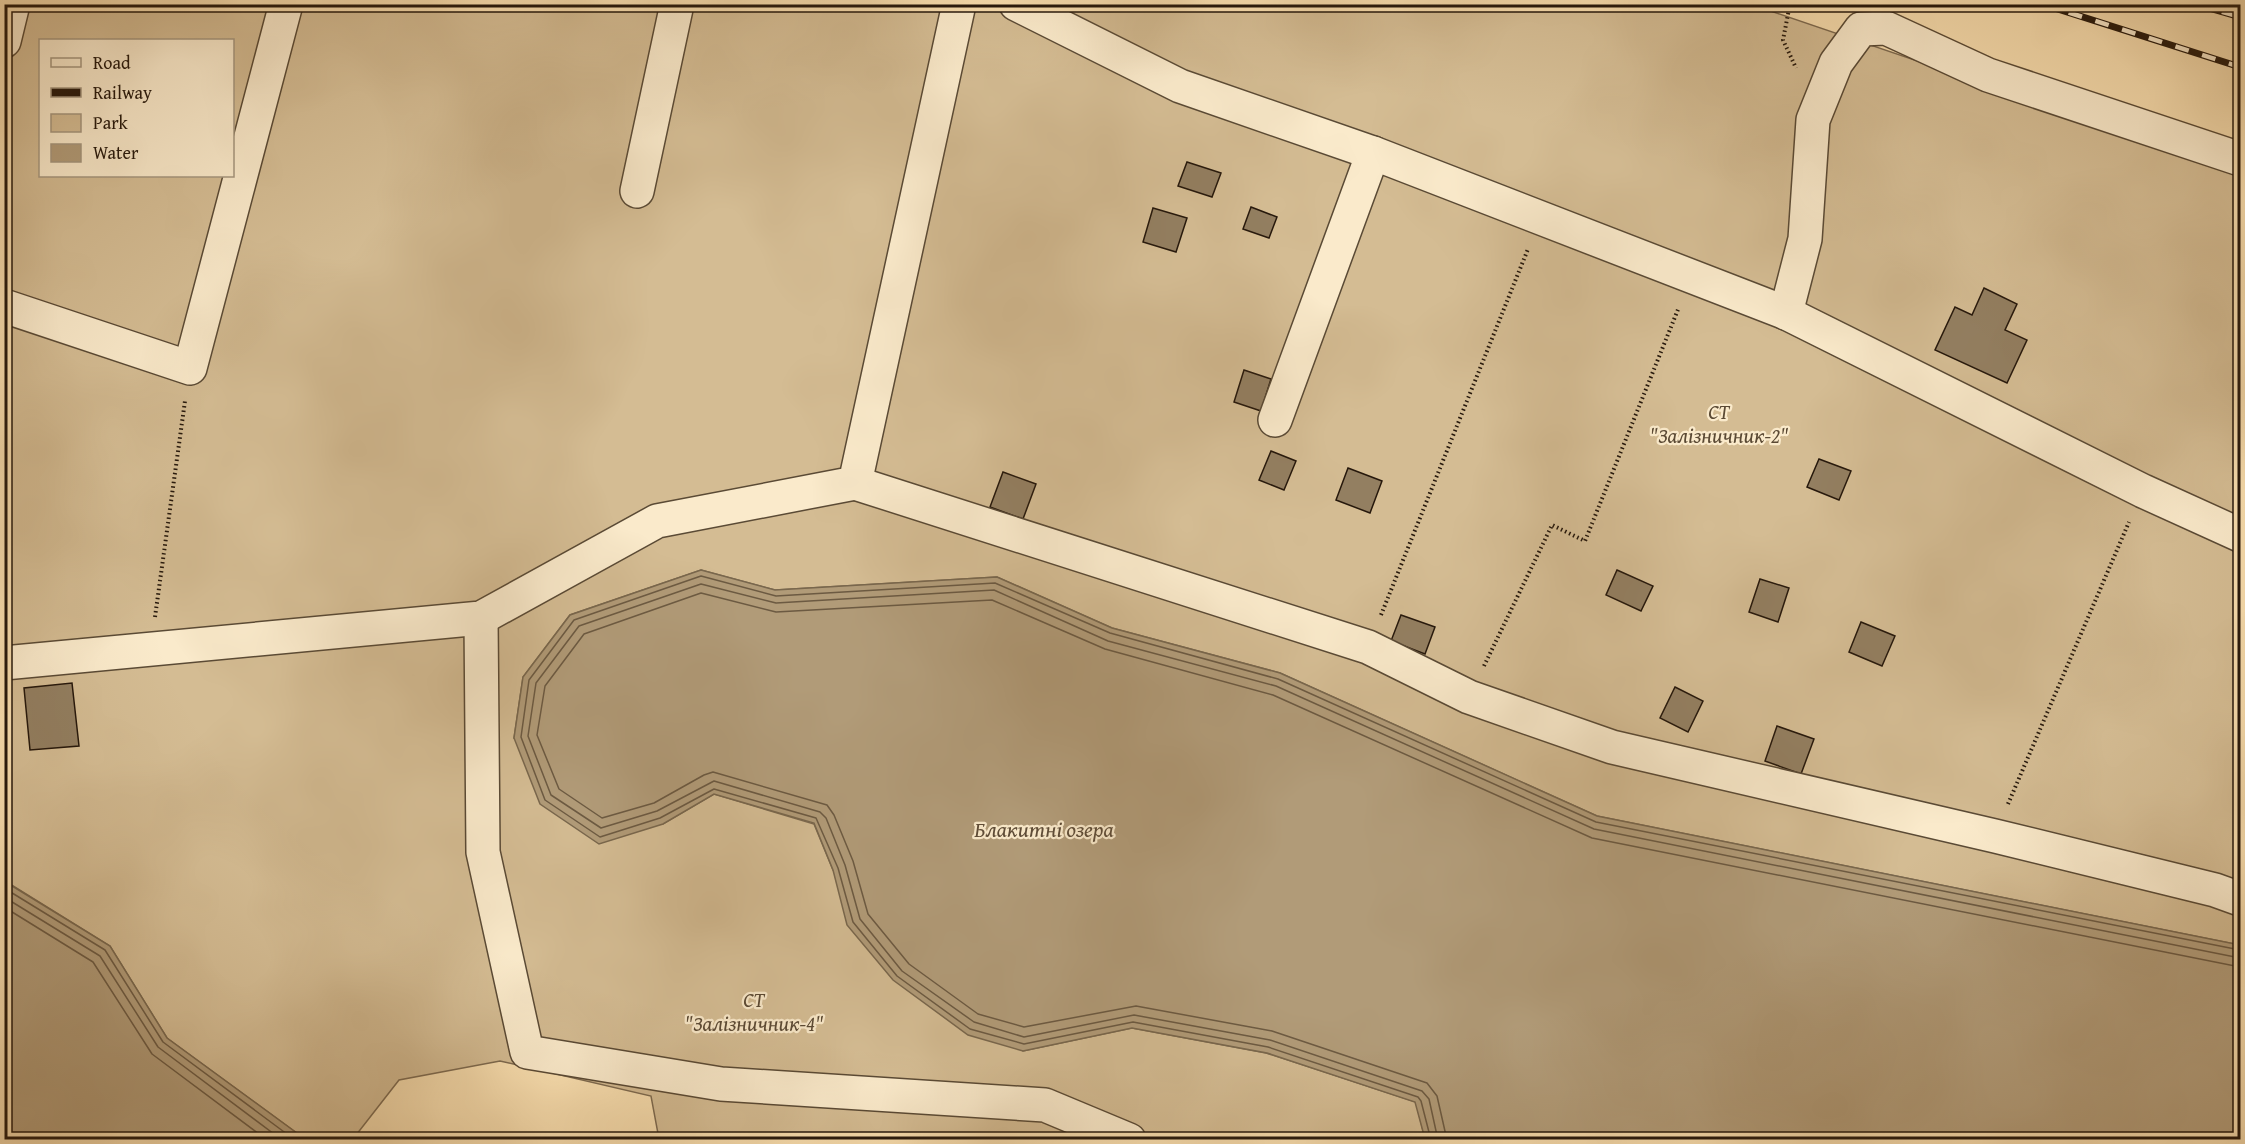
<svg xmlns="http://www.w3.org/2000/svg" width="2245" height="1144" viewBox="0 0 2245 1144" font-family="'Gentium Book Plus',serif">
<rect width="100%" height="100%" fill="#f8deaf"/>
<filter id="stains"><feTurbulence type="fractalNoise" baseFrequency=".00333" numOctaves="4"/><feColorMatrix values="0 0 0 0 .2 0 0 0 0 .09 0 0 0 0 .02 0 0 0 .5 -.17"/></filter>
<radialGradient id="worn" r=".72"><stop offset=".6" stop-color="#630" stop-opacity="0"/><stop offset="1" stop-color="#630" stop-opacity=".3"/></radialGradient>
<!-- green -->
<path fill="#d4bc93" stroke="#7d6a50" stroke-width="1.5" fill-rule="evenodd" d="M4,5H1753L2240,171V945L1597,816L1280,673L1112,628L997,577L775,590L701,570L570,615L523,677L514,738L663,824L714,794L814,824L833,870L1023,1051L1132,1028L1266,1053L1416,1102L1425,1139H659L651,1096L500,1061L399,1080L353,1139H305L167,1038L110,946L5,881ZM40,40H232V176H40Z"/>
<!-- water -->
<g fill="#b19b78" stroke="#79674d" stroke-width="1.5">
<polygon points="701,570 775,590 997,577 1112,628 1280,673 1597,816 2240,945 2240,1139 1425,1139 1415,1102 1267,1053 1132,1028 1023,1051 968,1035 893,980 847,925 833,870 814,823 714,794 663,824 599,844 540,804 514,738 523,677 570,615"/>
<polygon points="4,881 110,946 167,1038 305,1139 5,1139"/>
</g>
<g fill="none" stroke-linecap="round" stroke-linejoin="round">
<!-- shore -->
<g stroke="#6c5a42" stroke-width="1.5">
<polyline points="4,888 105,950 163,1042 295,1140"/>
<polyline points="4,897 100,956 158,1047 282,1140"/>
<polyline points="4,907 93,962 152,1054 267,1140"/>
<polyline points="1431,1140 1421,1101 1418,1097 1268,1047 1133,1022 1024,1044 970,1029 897,976 853,922 838,868 816,818 714,789 660,818 600,837 545,800 521,737 529,680 574,620 701,576 776,596 995,583 1110,633 1278,679 1596,822 2240,950"/>
<polyline points="1438,1140 1429,1099 1422,1091 1270,1040 1134,1015 1024,1037 974,1022 902,971 860,919 845,865 826,818 820,812 714,781 657,811 601,828 551,795 528,736 536,683 579,626 701,584 776,603 994,590 1108,641 1276,686 1594,829 2240,958"/>
<polyline points="1447,1140 1437,1096 1427,1083 1272,1031 1136,1006 1024,1027 978,1014 909,964 868,914 853,861 834,815 827,805 713,772 704,775 654,803 602,818 559,789 537,735 545,686 584,634 701,593 776,612 992,600 1105,649 1273,695 1592,838 2240,967"/>
</g>
</g>
<!-- building -->
<g fill="#937f61" stroke="#26180c" stroke-width="1.5">
<polygon points="1187,162 1221,173 1212,197 1178,186"/>
<polygon points="1251,207 1277,217 1269,238 1243,229"/>
<polygon points="1153,208 1187,218 1176,252 1143,242"/>
<polygon points="1984,288 2017,304 2005,330 2027,340 2007,383 1935,350 1955,307 1972,315"/>
<polygon points="1244,370 1271,379 1261,411 1234,402"/>
<polygon points="1271,451 1296,461 1284,490 1259,480"/>
<polygon points="1819,459 1851,471 1839,500 1807,487"/>
<polygon points="1348,468 1382,481 1370,513 1336,500"/>
<polygon points="1003,472 1036,484 1023,519 990,507"/>
<polygon points="1617,570 1653,586 1641,611 1606,595"/>
<polygon points="1760,579 1789,588 1778,622 1749,612"/>
<polygon points="1401,615 1435,627 1425,654 1391,641"/>
<polygon points="1861,622 1895,636 1882,666 1849,652"/>
<polygon points="72,683 79,746 30,750 24,688"/>
<polygon points="1675,687 1703,701 1688,732 1660,718"/>
<polygon points="1777,726 1814,739 1801,774 1765,761"/>
</g>
<g fill="none" stroke-linecap="round" stroke-linejoin="round">
<!-- minor casing -->
<g stroke="#5a4a35" stroke-width="36">
<g id="minor">
<polyline points="1016,4 1180,86 1373,153 1786,313 2143,491 2240,535"/>
<polyline points="4,41 13,4"/>
<polyline points="637,191 677,4"/>
<polyline points="4,306 190,368 286,4"/>
<polyline points="1786,313 1805,239 1813,120 1836,63 1861,29 1886,28 1988,75 2240,159"/>
<polyline points="1275,420 1373,153"/>
<polyline points="855,483 1368,647 1469,697 1612,747 1995,836 2215,890 2240,899"/>
<polyline points="481,618 483,852 527,1052 721,1084 1045,1105 1129,1140"/>
<polyline points="4,663 481,618 657,521 855,483 959,4"/>
</g>
</g>
<!-- path -->
<g stroke="#26180c" stroke-width="4" stroke-dasharray="1.5 3" stroke-linecap="butt">
<polyline points="1790,4 1783,40 1796,68"/>
<polyline points="1381,615 1528,249"/>
<polyline points="155,617 185,401"/>
<polyline points="1484,666 1552,525 1585,541 1679,307"/>
<polyline points="2008,804 2129,522"/>
</g>
<!-- minor -->
<use href="#minor" stroke="#faeacb" stroke-width="33"/>
<!-- rail casing -->
<g stroke="#26180c" stroke-width="7">
<g id="rail">
<polyline points="2042,4 2240,67"/>
<polyline points="2195,4 2240,17"/>
</g>
</g>
<!-- rail -->
<use href="#rail" stroke="#faeacb" stroke-width="4.5" stroke-dasharray="14" stroke-linecap="butt"/>
</g>
<g text-anchor="middle" stroke-width="4.5" stroke-linejoin="round" paint-order="stroke">
<!-- park labels -->
<g font-size="21" font-style="italic" fill="#5a4934" stroke="#faeacb">
<text x="1719" y="419">СТ<tspan x="1719" dy="24">"Залізничник-2"</tspan></text>
<text x="754" y="1007">СТ<tspan x="754" dy="24">"Залізничник-4"</tspan></text>
</g>
<!-- water labels -->
<g font-size="22" font-style="italic" fill="#5e4c37" stroke="#faeacb">
<text x="1044" y="837">Блакитні озера</text>
</g>
</g>
<!-- margin -->
<rect width="2245" height="1144" fill="none" stroke="#f8deaf" stroke-width="24"/>
<rect x="6" y="6" width="2233" height="1132" fill="none" stroke="#26180c" stroke-width="3"/>
<rect x="12" y="12" width="2221" height="1120" fill="none" stroke="#26180c" stroke-width="1.5"/>
<!-- legend -->
<rect x="39" y="39" width="195" height="138" fill="#faeacb" stroke="#a5967f" stroke-width="1.5"/>
<rect x="51" y="58" width="30" height="9" fill="#faeacb" stroke="#a5967f" stroke-width="1.5"/>
<text x="93" y="69" font-size="18" fill="#26180c">Road</text>
<rect x="51" y="88" width="30" height="9" fill="#26180c" stroke="#a5967f" stroke-width="1.5"/>
<text x="93" y="99" font-size="18" fill="#26180c">Railway</text>
<rect x="51" y="114" width="30" height="18" fill="#d4bc93" stroke="#a5967f" stroke-width="1.5"/>
<text x="93" y="129" font-size="18" fill="#26180c">Park</text>
<rect x="51" y="144" width="30" height="18" fill="#b19b78" stroke="#a5967f" stroke-width="1.5"/>
<text x="93" y="159" font-size="18" fill="#26180c">Water</text>
<rect width="100%" height="100%" filter="url(#stains)"/>
<rect width="100%" height="100%" fill="url(#worn)"/>
</svg>
